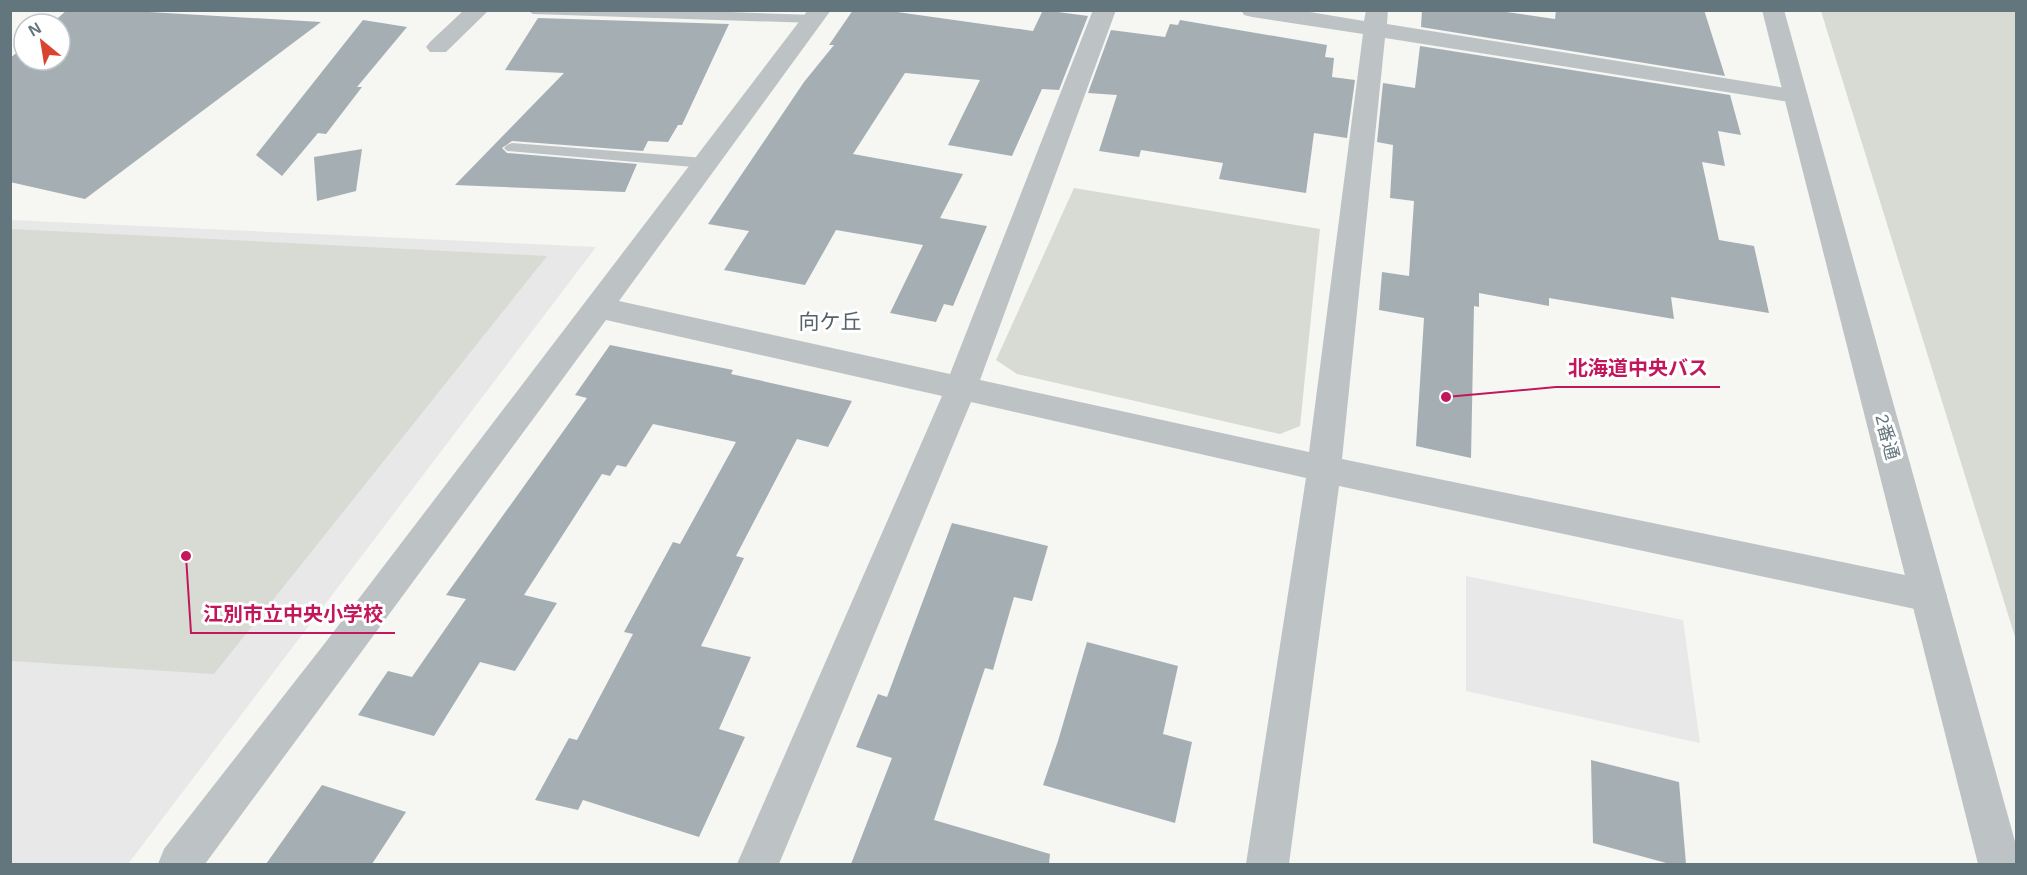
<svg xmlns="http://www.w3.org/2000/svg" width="2027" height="875" viewBox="0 0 2027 875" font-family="Arial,'Noto Sans JP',sans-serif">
<rect width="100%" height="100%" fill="#f6f6f3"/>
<!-- built -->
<g fill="#e7e8e7">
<polygon points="10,220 596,247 128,864 11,864"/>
<polygon points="1466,576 1683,620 1700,743 1466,691"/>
</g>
<!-- green -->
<g fill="#d7dbd3">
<polygon points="1821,11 2016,11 2016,640"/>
<polygon points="1074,188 1320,229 1300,426 1280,434 1017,374 996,360"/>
<polygon points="11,229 547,256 214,674 11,661"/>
</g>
<!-- building -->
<g fill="#a5afb3">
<polygon points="67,10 115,10 321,22 85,199 10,182 10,58 24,47 24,60 60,60 60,24 51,24"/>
<polygon points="853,10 883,10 1033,31 1043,10 1088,16 1059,90 1042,89 1012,156 948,145 980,80 905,73 853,154 963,174 940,218 987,226 953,306 944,304 936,322 890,313 923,245 836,230 805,285 724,270 749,231 708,224 804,82 834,45 829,45"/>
<polygon points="1422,10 1492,10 1555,19 1556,10 1704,10 1725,76 1421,27"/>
<polygon points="538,18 729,24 682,125 678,125 668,142 648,141 643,151 512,141 502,148 507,153 637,164 625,192 455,185 564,73 505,70"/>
<polygon points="363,20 407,27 357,87 362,87 326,134 318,133 282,176 256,155"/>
<polygon points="1180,20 1327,45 1325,57 1334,58 1332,77 1355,80 1347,138 1314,133 1306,193 1219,179 1223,163 1141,150 1139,157 1099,151 1117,95 1088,93 1111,30 1165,37 1170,24 1178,25"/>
<polygon points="1420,46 1730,95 1741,135 1718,131 1725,166 1702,162 1719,240 1754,246 1769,313 1671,297 1674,319 1549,298 1549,306 1479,293 1479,307 1474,306 1471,458 1416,446 1424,318 1379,310 1382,272 1409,276 1414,201 1390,198 1393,145 1377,142 1383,83 1415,88"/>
<polygon points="362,149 356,191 317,201 314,157"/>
<polygon points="610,345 733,370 731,374 852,401 828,447 797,439 736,556 744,558 701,646 751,657 719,729 745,737 699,837 583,800 578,810 535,800 569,738 577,740 633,634 624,632 673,542 680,544 736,442 653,424 626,467 617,465 610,476 602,474 524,595 557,603 515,671 480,662 434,736 358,715 388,671 412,677 466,599 446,595 587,398 575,395"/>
<polygon points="952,523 1048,546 1032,601 1014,597 993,670 985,668 934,820 1050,854 1049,864 851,864 892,758 856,747 878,694 887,697"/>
<polygon points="1087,642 1178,666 1163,734 1192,742 1175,823 1043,785 1058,741"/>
<polygon points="1591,760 1679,782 1686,864 1670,864 1593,843"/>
<polygon points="322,785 406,812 372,864 266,864"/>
</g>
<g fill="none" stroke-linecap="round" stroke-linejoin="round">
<!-- service -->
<g fill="#bdc3c5" fill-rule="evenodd">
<polygon points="527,10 675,10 814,15 821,19 814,23 533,14"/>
<polygon points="512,143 705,158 713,163 705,168 507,151 504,148 507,145"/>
</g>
<!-- minor -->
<g fill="#bdc3c5" fill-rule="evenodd">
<polygon points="464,10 489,10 446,52 430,52 426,47 430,42"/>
<polygon points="808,10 831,10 619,301 950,374 1093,10 1116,10 980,380 1309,452 1363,34 1252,17 1244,15 1241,10 1298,10 1364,21 1366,10 1388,10 1387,24 1805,91 1808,96 1805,101 1796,103 1385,38 1342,459 1929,580 1942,585 1947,596 1942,607 1929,612 1339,486 1289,864 1246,864 1306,478 971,402 779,864 737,864 942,396 606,320 205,864 158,864 164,849 325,643"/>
</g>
<!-- tertiary -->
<polygon fill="#bdc3c5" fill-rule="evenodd" points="1762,10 1784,10 2016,845 2016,864 1978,864"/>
</g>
<g text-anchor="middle" stroke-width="6" stroke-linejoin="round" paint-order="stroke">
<!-- street labels -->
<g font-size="18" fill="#63757d" stroke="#fff">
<text transform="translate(1887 437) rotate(75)" y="6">2番通</text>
</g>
<!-- quarter labels -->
<g font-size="21" fill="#556268" stroke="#fff">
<text x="830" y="329">向ケ丘</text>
</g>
</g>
<!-- callouts -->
<path fill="none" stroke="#c2185b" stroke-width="2" d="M1446 397L1556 387H1720M186 556L191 633H395"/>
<g fill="#c2185b" stroke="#fff" stroke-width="2">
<circle cx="1446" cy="397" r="6"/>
<circle cx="186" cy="556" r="6"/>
</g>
<g font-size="20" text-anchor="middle" font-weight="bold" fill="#c2185b" stroke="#fff" stroke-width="6" stroke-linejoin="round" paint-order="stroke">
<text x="1638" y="375">北海道中央バス</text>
<text x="293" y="621">江別市立中央小学校</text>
</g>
<!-- border -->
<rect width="2027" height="875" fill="none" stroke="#63757d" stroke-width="24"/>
<!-- north arrow -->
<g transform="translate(42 42) rotate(330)"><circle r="28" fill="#ffffff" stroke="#c1c8cb" stroke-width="1.5"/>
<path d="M0-4.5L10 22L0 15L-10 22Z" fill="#d94431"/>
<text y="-9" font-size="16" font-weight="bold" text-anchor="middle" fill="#63757d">N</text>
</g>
</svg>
